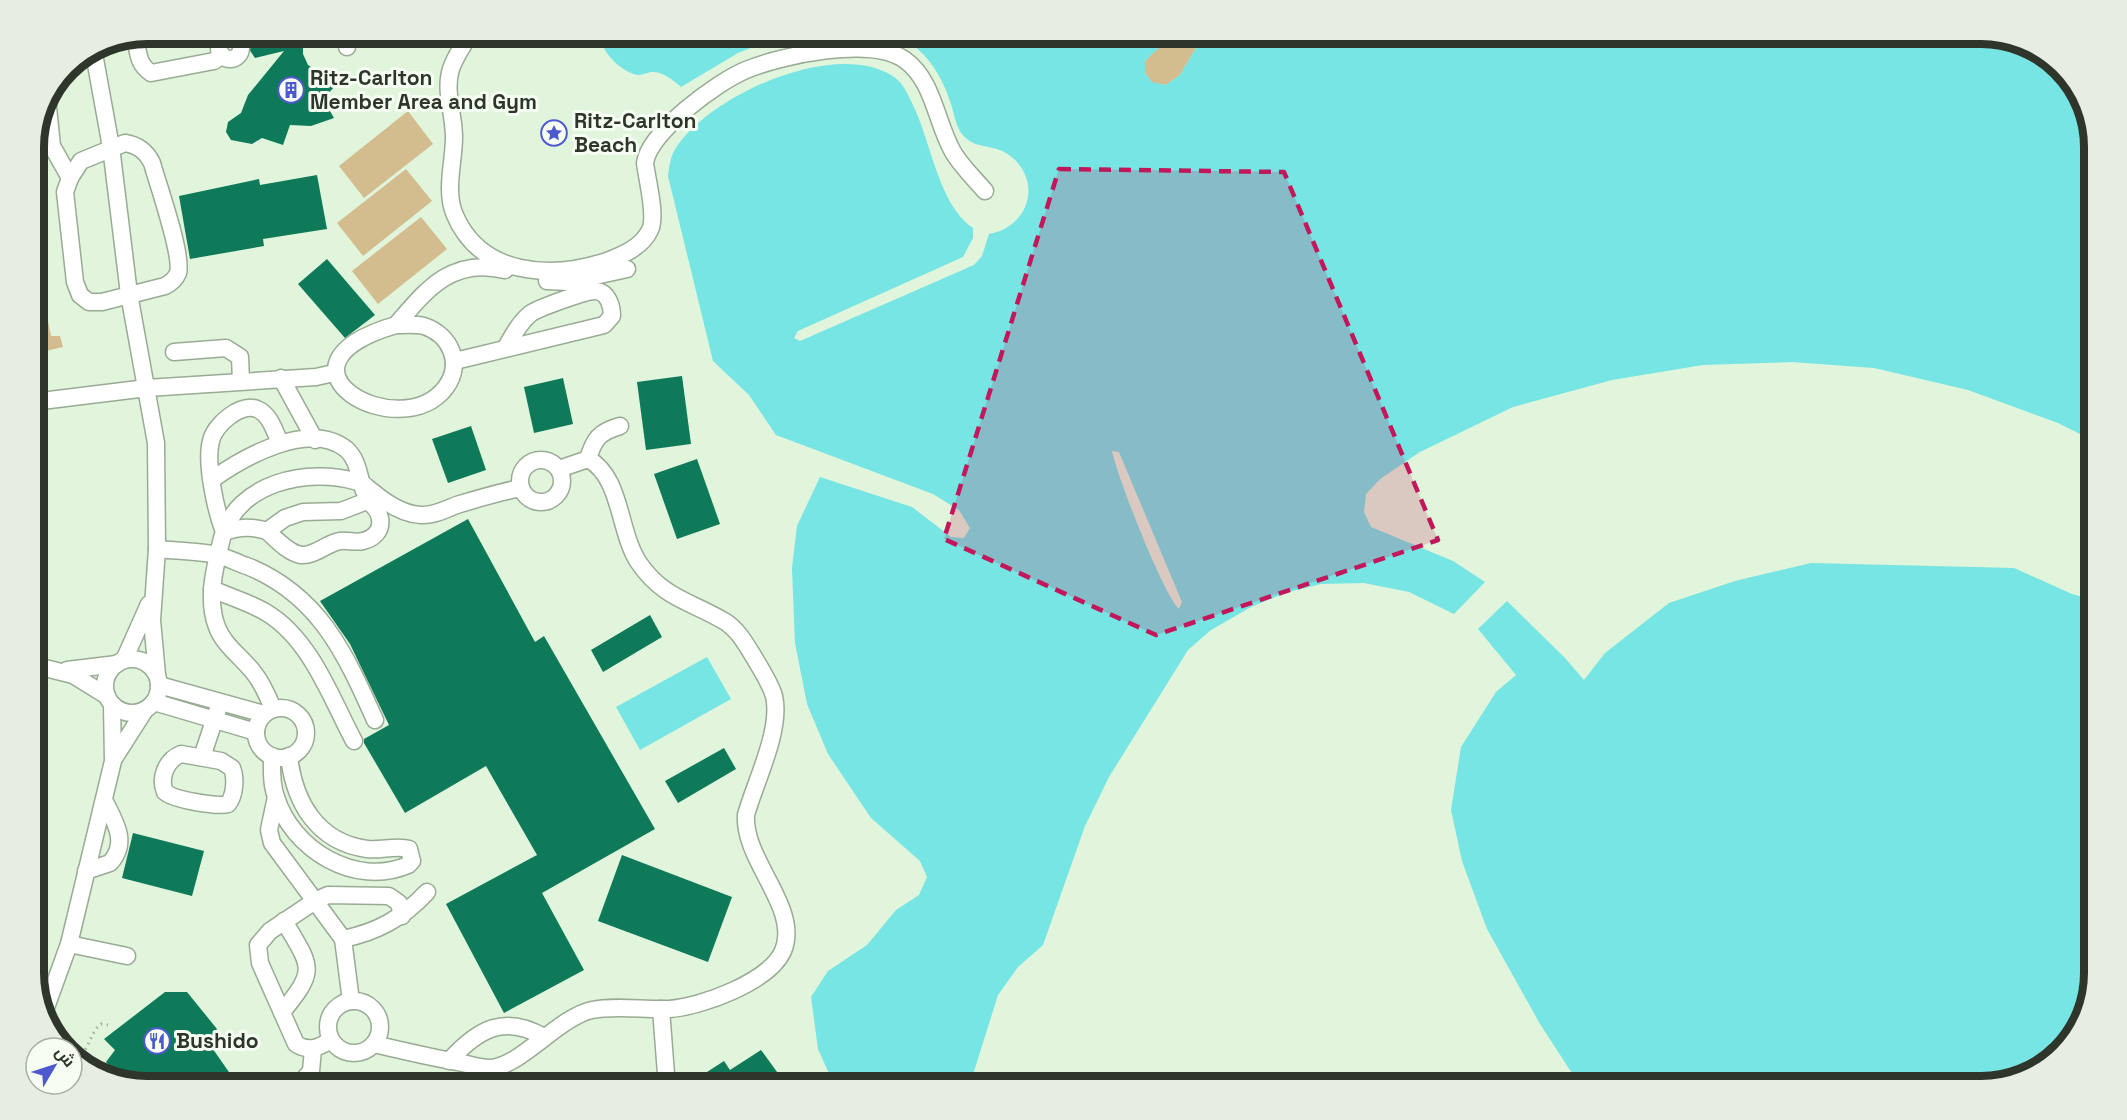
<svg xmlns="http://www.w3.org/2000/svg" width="2127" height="1120" viewBox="0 0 2127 1120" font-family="'Space Grotesk',Cairo,sans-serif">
<rect width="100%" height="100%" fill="#e0f5db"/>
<!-- green -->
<g fill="#d3bc8d">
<polygon points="1171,33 1205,33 1180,75 1166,85 1152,83 1145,73 1145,61 1168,39"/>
<polygon points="408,111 433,144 364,198 339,166"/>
<polygon points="406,169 432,201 363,256 337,223"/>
<polygon points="421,217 447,249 378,304 352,271"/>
<polygon points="33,243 51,336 60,336 63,347 33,354"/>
</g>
<!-- water -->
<g fill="#76e5e3" fill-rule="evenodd">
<path d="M599,33H797L781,36L738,53L681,87C673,80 664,72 652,72C648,72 643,75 638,75C620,72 600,50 599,33Z"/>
<path d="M877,33H1171L1168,39L1145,61V73L1152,82L1166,85L1180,75L1205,33H1980L2031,45L2075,84L2094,140V441L2058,423L1968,390L1874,368L1792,362L1703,365L1612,380L1513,407L1420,452L1380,479L1366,494L1364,512L1371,527L1453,561L1485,582L1454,614L1409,592L1364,583L1321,584L1285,593L1251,607L1211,630L1188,650L1109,777L1085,826L1043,945L1018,967L998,995L971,1081L973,1087H835L818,1049L811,997L828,971L867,945L896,910L919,895L927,877L920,861L871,818L828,754L807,704L795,643L792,568L797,526L820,477L912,507L951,537L964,538L970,528L959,510L933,494L776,435L749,395L713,361L668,176C669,168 670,160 673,153C703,97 837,37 894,77C903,83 907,93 912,103C931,140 938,205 973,228V238L963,257L798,331L794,338L800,341L974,265L982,256L989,234C1027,227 1042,186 1014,159C995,141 976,152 962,134C956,127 954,113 951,104C943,78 928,53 904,39C896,35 885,34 877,33ZM1112,451L1119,452L1182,602L1179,609C1163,594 1117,476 1112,451Z"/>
<polygon points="1811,563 2014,568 2072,594 2094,600 2094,973 2082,1024 2037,1072 1981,1087 1581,1087 1540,1024 1487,929 1462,861 1451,810 1461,747 1496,692 1516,675 1478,629 1507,601 1565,658 1584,680 1605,653 1669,603 1735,581"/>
<polygon points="707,657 731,699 640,750 616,707"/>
</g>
<!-- building -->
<g fill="#0e7a5a">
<polygon points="247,33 303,33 303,54 308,65 337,84 323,99 334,118 311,126 290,125 283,145 262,138 252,144 231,140 226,132 228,122 241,113 248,95 284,51 255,58 249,49"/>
<polygon points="317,175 327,229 263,239 264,246 190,259 179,196 259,179 260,185"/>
<polygon points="327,259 375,315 345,338 298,284"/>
<polygon points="682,376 691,444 646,450 637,382"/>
<polygon points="563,378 573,424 534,433 524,387"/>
<polygon points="471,426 486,470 448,483 432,439"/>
<polygon points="697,459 720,524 677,539 654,474"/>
<polygon points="468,519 535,642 544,636 655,829 542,893 584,970 504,1013 446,904 537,855 486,766 405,813 364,743 364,739 389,725 350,644 320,601"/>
<polygon points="650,615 662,637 603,672 591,650"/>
<polygon points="724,748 736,769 678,803 665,781"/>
<polygon points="133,833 204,851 192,896 122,878"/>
<polygon points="622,855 732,897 708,962 598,921"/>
<polygon points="165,992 187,992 217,1029 208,1042 231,1075 226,1087 147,1087 122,1081 106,1062 115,1050 104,1039"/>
<polygon points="761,1050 788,1087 692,1087 710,1076 707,1072 724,1061 730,1070"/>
</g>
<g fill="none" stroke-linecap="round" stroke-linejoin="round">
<!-- minor casing -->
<g stroke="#99ab94" stroke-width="19">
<g id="minor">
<polyline points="347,33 347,47"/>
<path d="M470,33C464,45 455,56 451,69C444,90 454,115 454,137C454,161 445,189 454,213C480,277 552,279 607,261C623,255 642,247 650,230C657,216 647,180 645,163C649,132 717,82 746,70C782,55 872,36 905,60C934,81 936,123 953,152C961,166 974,178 985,191"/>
<path d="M135,35C138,50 137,64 151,73L214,61L222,55"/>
<circle cx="230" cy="48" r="11"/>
<polyline points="93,48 111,147 129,294 156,443 157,549 152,620 157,675"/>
<polyline points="48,107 52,146 70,178"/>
<path d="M125,143C138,145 146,151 152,163C158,185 183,255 178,273C175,280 171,283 165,286L102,302H89L80,295L75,282L65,192L70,178L81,161Z"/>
<polyline points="547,281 568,282 627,269"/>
<path d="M396,325C405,325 416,324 424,326C451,335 463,364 446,387C401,448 255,366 396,325Z"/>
<path d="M396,325C427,289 452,257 505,270"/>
<polyline points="174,352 226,348 240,357 241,381"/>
<path d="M455,361L604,325L612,316C612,306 608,292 596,291C587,290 536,309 530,314C519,323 512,337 505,349"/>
<polyline points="281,378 315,440"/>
<polyline points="33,402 147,388 316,377 334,373"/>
<path d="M588,459C594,439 599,432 620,426"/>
<circle cx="541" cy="481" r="21"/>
<path d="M213,479C244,457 309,420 346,449C358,459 359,477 364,491"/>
<path d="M367,501C384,511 387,535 363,541C356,543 348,540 340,541C327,543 315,556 301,555C288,553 276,539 267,531L285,518L303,512L341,511Z"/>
<path d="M267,531C251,526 240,527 224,532C216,511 205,463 211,441C214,425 240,403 257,409C270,414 275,432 280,443"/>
<path d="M157,549C177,551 198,551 217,555C227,557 237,563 247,566C319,595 345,653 375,720"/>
<path d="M212,589C230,597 251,603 267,613C311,640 331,698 354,741"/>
<circle cx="132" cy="686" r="27"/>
<polyline points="124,660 149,604"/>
<polyline points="33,665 73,675 107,696"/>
<polyline points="67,670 117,664"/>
<polyline points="159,685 264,714"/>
<polyline points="154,702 256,732"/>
<circle cx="281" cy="733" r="25"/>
<path d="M273,709C268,697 263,684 254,673C243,658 224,646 217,627C206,599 215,567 222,538C237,482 308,467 358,482C364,483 368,489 373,492C386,503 403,514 421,515C435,516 447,508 460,504C480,498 500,492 521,488"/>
<path d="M181,754L221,761L232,768C236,778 235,795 228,804C218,807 174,800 165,792C159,778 166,760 181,754Z"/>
<path d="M272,756C272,769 271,784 276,797C292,849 355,888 408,865L412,861L409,849C396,845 380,851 367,849C317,842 294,802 289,756"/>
<polyline points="115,757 145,710"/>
<polyline points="202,757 218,709"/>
<polyline points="276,797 269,830 272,843 343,939 351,1001"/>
<path d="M86,871L110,863C129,842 115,822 104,800"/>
<path d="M343,939C377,932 403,918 427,892"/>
<polyline points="69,944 127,956"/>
<circle cx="354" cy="1027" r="26"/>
<polyline points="661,1009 667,1087"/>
<path d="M282,1012C318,969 311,967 284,921"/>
<polyline points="44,1013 69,944 113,761 112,704"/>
<path d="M331,1040C318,1048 309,1052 296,1044L260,963L258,945L270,931L315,901L328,895L389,896L399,903L402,916"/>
<path d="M374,1044C404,1051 433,1058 463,1063C471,1065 481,1068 490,1068C520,1067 559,1017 592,1010C616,1005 643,1010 669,1009C701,1007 769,982 783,951C801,908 743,861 746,815C755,782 782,730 774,696C770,683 762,671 755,659C747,646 738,629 724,621C690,601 663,598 639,563C618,532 622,477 588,459L559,469"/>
<path d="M449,1061C478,1029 504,1014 544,1037"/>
<polyline points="297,1087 311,1071 313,1049"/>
</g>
</g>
<!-- path -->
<g stroke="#a0b09c" stroke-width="3" stroke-dasharray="1.5 4.5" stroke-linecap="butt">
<polyline points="52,1035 56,1024"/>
<polyline points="72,1053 80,1050 84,1052"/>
<path d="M78,1059C89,1049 90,1033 101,1024L108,1025"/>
</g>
<!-- minor -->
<use href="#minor" stroke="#fff" stroke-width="16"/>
</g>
<!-- marked area -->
<path fill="#c2185b" fill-opacity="0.2" stroke="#c2185b" stroke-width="4.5" stroke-dasharray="12 8" stroke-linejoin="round" d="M1059,169L1284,172L1438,540L1156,635L944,539Z"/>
<!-- icons -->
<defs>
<g id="building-ring" transform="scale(1.35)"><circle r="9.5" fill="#f6fef4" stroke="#4f59cf" stroke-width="1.5"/><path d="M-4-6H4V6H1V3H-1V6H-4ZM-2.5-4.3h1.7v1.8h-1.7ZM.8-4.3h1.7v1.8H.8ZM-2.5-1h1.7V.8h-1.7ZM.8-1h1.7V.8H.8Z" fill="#4f59cf"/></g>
<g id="sight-ring" transform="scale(1.35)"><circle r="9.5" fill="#f6fef4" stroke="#4f59cf" stroke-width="1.5"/><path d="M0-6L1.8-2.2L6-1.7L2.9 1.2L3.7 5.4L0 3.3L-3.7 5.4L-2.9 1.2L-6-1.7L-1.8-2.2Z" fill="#4f59cf"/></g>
<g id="restaurant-ring" transform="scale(1.35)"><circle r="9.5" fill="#f6fef4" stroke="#4f59cf" stroke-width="1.5"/><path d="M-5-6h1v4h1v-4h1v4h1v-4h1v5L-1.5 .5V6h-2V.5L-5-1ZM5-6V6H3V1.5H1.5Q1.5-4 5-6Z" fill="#4f59cf"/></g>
</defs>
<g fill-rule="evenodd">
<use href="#building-ring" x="291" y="90"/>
<use href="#sight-ring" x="554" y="133"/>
<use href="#restaurant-ring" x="157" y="1041"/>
</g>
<g text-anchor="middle" stroke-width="6" stroke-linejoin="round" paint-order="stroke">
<!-- poi labels -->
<g font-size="21" font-weight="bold" fill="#2e362c" stroke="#f6fef4" text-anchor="start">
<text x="310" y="85">Ritz-Carlton<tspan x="310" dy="24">Member Area and Gym</tspan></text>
<text x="574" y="128">Ritz-Carlton<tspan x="574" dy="24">Beach</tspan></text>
<text x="176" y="1048">Bushido</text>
</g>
</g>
<!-- crop -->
<path d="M0 0H2127V1120H0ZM147 44H1981A103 103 0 0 1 2084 147V973A103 103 0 0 1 1981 1076H147A103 103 0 0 1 44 973V147A103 103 0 0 1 147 44Z" fill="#e6eee4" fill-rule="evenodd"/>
<path fill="none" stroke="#2e362c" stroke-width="8" d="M147 44H1981A103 103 0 0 1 2084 147V973A103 103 0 0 1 1981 1076H147A103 103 0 0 1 44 973V147A103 103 0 0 1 147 44Z"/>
<!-- north arrow -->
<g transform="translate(54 1066) rotate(51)"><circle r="28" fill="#f6fef4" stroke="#a6aea4" stroke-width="1.5"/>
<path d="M0-4.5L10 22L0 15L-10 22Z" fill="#4f59cf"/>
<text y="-9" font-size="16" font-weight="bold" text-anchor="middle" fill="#2e362c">ش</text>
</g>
</svg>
